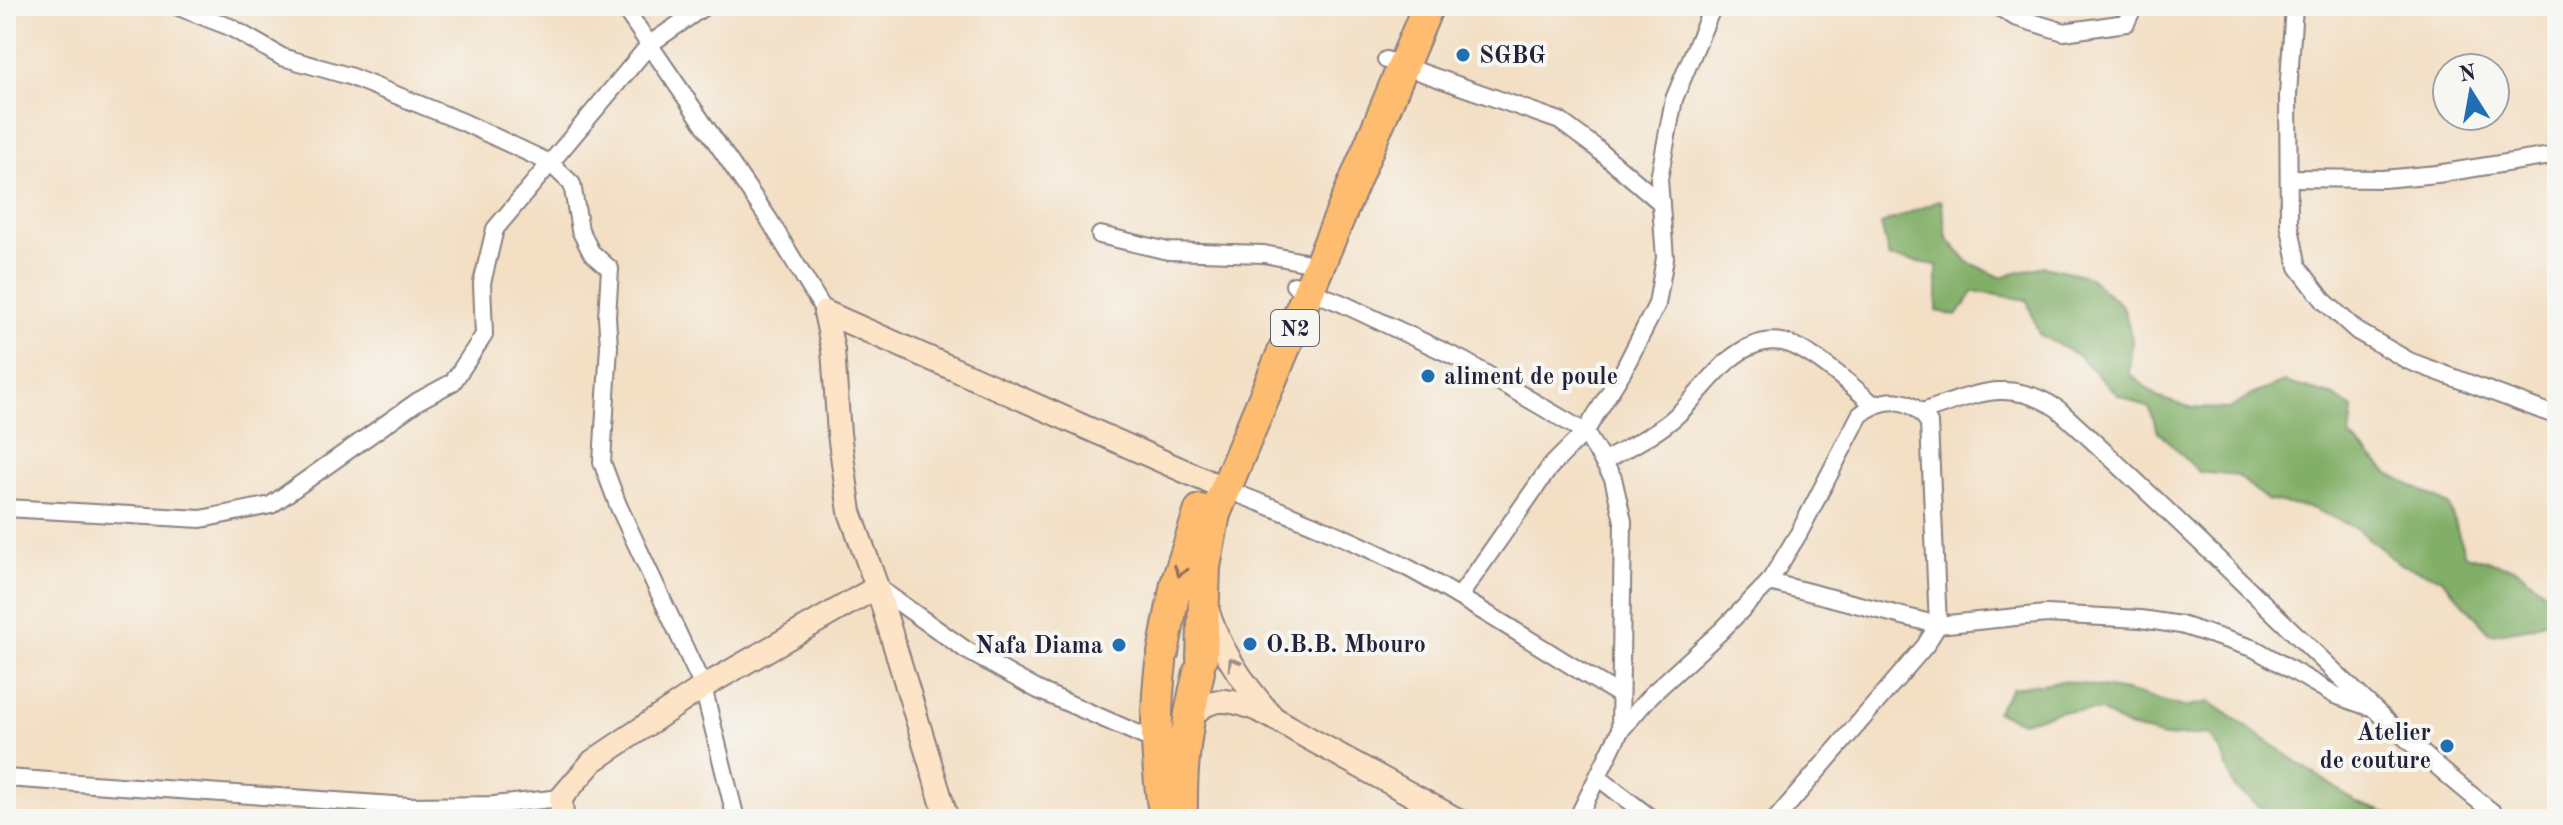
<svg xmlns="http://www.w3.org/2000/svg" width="2563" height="825" viewBox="0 0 2563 825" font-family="'Old Standard TT',serif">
<rect width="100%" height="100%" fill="#f6f6f2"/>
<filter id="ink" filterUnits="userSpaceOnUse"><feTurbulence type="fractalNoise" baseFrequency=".0125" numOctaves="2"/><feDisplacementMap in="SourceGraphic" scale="16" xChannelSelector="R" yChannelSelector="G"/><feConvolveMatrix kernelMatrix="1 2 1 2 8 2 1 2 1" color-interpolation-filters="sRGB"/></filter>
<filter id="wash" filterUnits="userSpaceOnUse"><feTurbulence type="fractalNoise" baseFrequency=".006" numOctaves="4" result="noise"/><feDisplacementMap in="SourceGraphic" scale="32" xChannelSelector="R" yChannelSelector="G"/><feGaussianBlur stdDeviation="1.8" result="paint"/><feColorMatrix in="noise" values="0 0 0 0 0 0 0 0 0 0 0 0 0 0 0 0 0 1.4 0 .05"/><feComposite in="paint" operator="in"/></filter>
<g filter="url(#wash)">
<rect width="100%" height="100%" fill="#f3dfc4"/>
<!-- forest -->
<g fill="#82af67" stroke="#526851" stroke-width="2">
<polygon points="1941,200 1947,238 1968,262 2000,277 2044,266 2087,276 2123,306 2132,339 2129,373 2159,398 2193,408 2229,409 2254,394 2284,382 2334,396 2353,409 2350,437 2389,474 2449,505 2465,555 2517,569 2552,597 2548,619 2532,627 2491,634 2441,578 2400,564 2356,528 2314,509 2267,500 2238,476 2199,472 2158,431 2149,408 2118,395 2080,357 2039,334 2027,300 1974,291 1957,316 1937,311 1937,265 1889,257 1881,224"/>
<polygon points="2063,681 2126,691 2184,707 2210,702 2356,802 2402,819 2273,818 2234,787 2223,755 2209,734 2164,737 2125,726 2101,711 2061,711 2023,722 1996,712 2012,688"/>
</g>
</g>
<g filter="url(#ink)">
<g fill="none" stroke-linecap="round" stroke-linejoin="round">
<!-- street casing -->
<g stroke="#8a8080" stroke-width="20">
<g id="street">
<polyline points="176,6 230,27 282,57 349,76 463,122 550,163 572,184 580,230 591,252 610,269 607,317 609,346 602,462 618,505 703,687 736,819"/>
<polyline points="623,6 768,218 825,312"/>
<polyline points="1997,6 2015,17 2064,32 2126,23 2134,6"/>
<polyline points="2294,6 2288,95 2289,223 2298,267 2324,301 2357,331 2409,361 2557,416"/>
<polyline points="1386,60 1560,121 1595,147 1661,203"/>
<polyline points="2289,178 2383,179 2437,174 2557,155"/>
<polyline points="1100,235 1168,251 1264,254 1304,262"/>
<polyline points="1294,285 1341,303 1464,361 1585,432 1613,478 1623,521 1620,731"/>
<path d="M1922,412C1974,395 2008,376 2058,409C2124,469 2189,531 2253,593C2334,671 2413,750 2501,819"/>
<path d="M1603,462C1627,448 1655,435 1676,416C1694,400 1708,379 1727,362C1741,349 1762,338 1782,342C1809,347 1852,386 1873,404"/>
<path d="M1225,489C1288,513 1350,538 1410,569C1482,608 1550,654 1620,695"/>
<polyline points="6,508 201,519 271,505 418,401 453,382 484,335 482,283 495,229 650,44 705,6"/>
<polyline points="1769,582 1938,625 2046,614 2141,619 2181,625 2255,649 2335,695 2366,706"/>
<polyline points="877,587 966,650 1038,690 1157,742"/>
<polyline points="1459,597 1550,467 1585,432 1623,371 1657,304 1665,258 1659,179 1674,99 1713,6"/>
<polyline points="6,778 408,806 494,805 561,798"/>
<polyline points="1599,778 1652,819"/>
<path d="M1577,819L1620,731L1651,695L1720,632L1769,582L1799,533L1860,415C1884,395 1911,396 1929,423L1938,625L1925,646L1776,819"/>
</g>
</g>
<!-- secondary casing -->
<g stroke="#8a8080" stroke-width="26">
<g id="secondary">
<polyline points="825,312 833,350 839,434 850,512 877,587 947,819"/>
<polyline points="825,312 1225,489"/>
<path d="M1207,609C1219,648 1245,686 1272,716"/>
<path d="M1187,726C1193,711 1208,700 1225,701C1254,703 1285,725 1310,739C1359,766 1407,792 1456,819"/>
<polyline points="562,819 561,798 593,761 703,687 877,587"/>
</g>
</g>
<!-- highway casing -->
<g stroke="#8a8080" stroke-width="34">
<g id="highway">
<polyline points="1163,653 1176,584 1200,510"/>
<polyline points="1202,658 1205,567 1215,514 1428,6"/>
<path d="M1161,663C1154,716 1156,766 1165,819"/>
<path d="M1182,819C1181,764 1186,725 1199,672"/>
</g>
</g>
<!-- street -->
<use href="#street" stroke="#fff" stroke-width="16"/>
<!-- secondary -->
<use href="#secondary" stroke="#fee4c6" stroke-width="22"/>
<!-- highway -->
<use href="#highway" stroke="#fdbc70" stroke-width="30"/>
</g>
<!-- one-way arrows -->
<defs><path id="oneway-chevron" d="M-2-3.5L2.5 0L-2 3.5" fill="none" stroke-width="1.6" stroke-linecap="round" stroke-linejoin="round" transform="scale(2)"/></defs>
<use stroke="#906f56" href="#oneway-chevron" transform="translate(1180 571) rotate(107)"/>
<use stroke="#9b8d87" href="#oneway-chevron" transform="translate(1233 663) rotate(-122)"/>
</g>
<!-- markers -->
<g fill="#1f6fb2" stroke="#f6f6f2" stroke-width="3">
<circle cx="1463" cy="55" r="8"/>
<circle cx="1428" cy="376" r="8"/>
<circle cx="1250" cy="644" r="8"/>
<circle cx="1119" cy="645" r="8"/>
<circle cx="2447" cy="746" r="8"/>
</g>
<g text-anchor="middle" stroke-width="8" stroke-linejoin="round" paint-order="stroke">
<!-- shield labels -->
<rect fill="#f6f6f2" stroke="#626272" stroke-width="2" x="1271" y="310" width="48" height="36" rx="6"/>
<g font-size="22" font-weight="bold" fill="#22223b">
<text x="1295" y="336">N2</text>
</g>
<!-- poi labels -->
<g font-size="24" font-weight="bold" fill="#22223b" stroke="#f6f6f2" text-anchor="start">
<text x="1479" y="63">SGBG</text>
<text x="1444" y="384">aliment de poule</text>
<text x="1266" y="652">O.B.B. Mbouro</text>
<text x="1103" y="653" text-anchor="end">Nafa Diama</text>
<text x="2431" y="740" text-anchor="end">Atelier<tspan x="2431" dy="28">de couture</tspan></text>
</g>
</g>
<!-- margin -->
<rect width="2563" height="825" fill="none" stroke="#f6f6f2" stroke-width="32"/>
<!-- north arrow -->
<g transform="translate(2471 92) rotate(349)"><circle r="38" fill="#f6f6f2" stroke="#a1a1a9" stroke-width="2"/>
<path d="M0-6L14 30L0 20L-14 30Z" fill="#1f6fb2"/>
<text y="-12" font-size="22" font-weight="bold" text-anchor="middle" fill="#22223b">N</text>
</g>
</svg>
